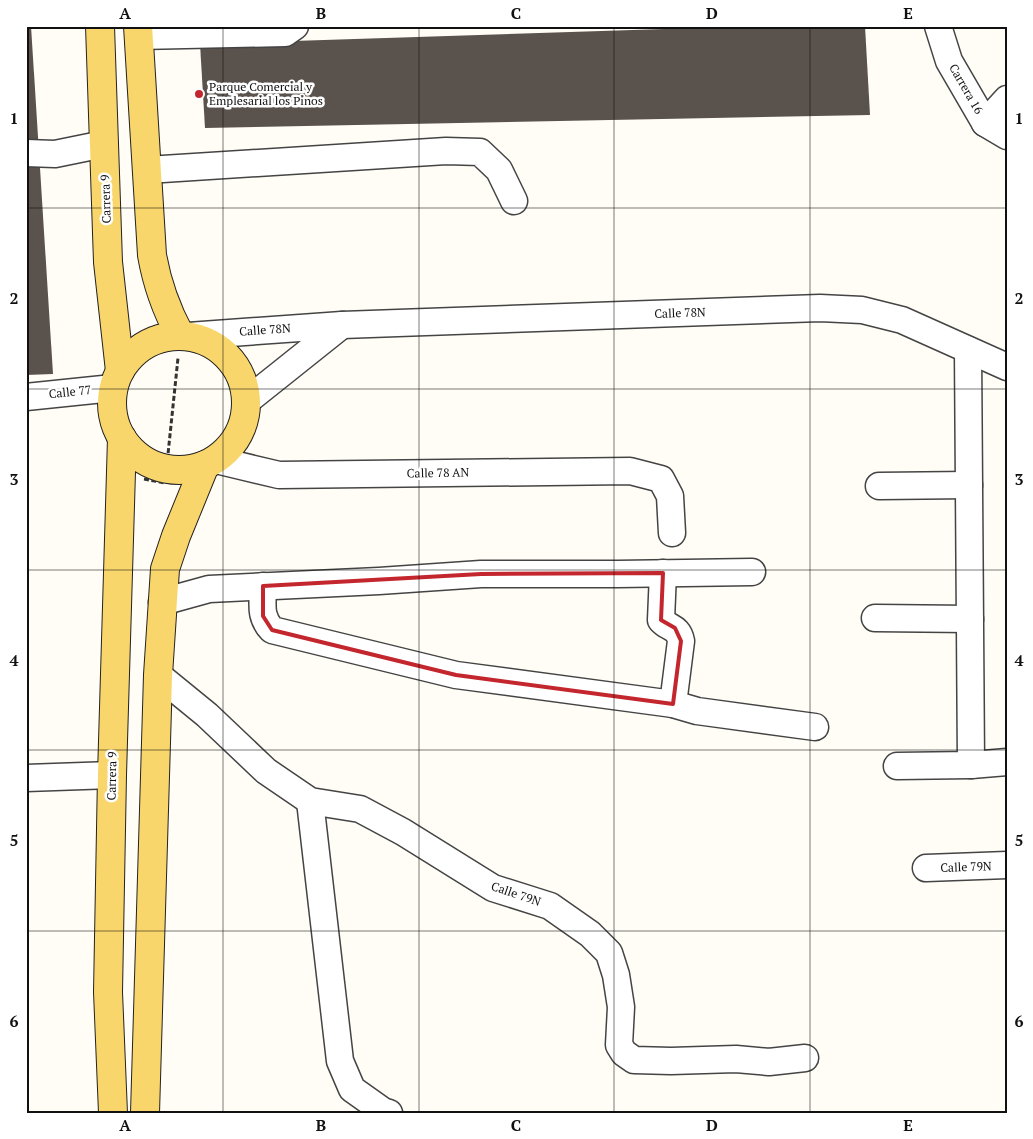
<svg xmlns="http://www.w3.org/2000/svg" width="1033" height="1139" viewBox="0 0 1033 1139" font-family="'PT Serif',serif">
<rect width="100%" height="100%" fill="#fffdf5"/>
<!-- building -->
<g fill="#5a524d">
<polygon points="26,26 31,26 53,374 26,375"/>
<polygon points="757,26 865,26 870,115 205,128 200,44"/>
</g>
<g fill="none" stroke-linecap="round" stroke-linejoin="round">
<!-- minor casing -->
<g stroke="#444" stroke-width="29">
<g id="minor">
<polyline points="938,26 949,61 985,123 1007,136"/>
<polyline points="139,36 285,33 295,26"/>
<polyline points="985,123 1007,99"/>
<polyline points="26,153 55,154 104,144"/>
<polyline points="147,170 446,151 480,152 499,170 514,201"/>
<polyline points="188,336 342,325 820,308 862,310 902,320 1007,367"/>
<polyline points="968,350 971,765"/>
<polyline points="26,397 113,388"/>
<polyline points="248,400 342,325"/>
<polyline points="216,460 279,475 630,471 661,479 670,496 672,533"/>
<polyline points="879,486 969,485"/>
<path d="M663,573L661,620C669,629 678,626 681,641L673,704L697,711L815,727"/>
<path d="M263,586C263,604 259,616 272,630L456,675L673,704"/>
<polyline points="162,602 209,589 379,581 481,574 618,574 752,572"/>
<polyline points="875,618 970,619"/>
<polyline points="158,675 207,715 266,771 310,801 360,809 403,832 493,888 550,906 590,934 609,953 616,975 621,1007 619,1045 624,1053 634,1060 671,1061 736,1059 769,1062 805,1058"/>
<polyline points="897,766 971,765 1007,762"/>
<polyline points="26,778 112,775"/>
<polyline points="310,801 340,1061 352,1089 383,1111 389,1113"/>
<polyline points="926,868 1007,865"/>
</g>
</g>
<!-- major casing -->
<g stroke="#222" stroke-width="30">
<g id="major">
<polyline points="100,26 108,262 120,371"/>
<path d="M138,26L152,255C157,284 166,309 180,335"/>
<circle cx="179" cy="403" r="67"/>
<polyline points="113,1113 108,992 112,775 122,438"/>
<polyline points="145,1113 158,675 165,569 176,536 205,465"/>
</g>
</g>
<!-- path -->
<g stroke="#333" stroke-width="3" stroke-dasharray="5 2.5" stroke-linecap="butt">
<polyline points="144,479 165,483"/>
<polyline points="165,483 178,358"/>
</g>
<!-- minor -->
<use href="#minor" stroke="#fff" stroke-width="26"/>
<!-- major -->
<use href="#major" stroke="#f9d66b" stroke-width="28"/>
</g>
<!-- marked area -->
<path fill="none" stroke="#c4262e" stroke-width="4" stroke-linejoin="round" d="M663,573L661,620L675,628L681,641L673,704L456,675L272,630L263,616V586L481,574Z"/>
<!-- grid -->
<path fill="none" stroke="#111" stroke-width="1" stroke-opacity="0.55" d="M223,26V1113M419,26V1113M614,26V1113M810,26V1113M26,208H1007M26,389H1007M26,570H1007M26,750H1007M26,931H1007"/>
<!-- markers -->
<circle fill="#c4262e" stroke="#fff" stroke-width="2" cx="199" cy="94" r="5"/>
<g text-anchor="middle" stroke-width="5" stroke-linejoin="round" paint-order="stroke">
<!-- poi labels -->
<g font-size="12" fill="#111" stroke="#fff" text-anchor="start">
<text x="209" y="91">Parque Comercial y<tspan x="209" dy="14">Emplesarial los Pinos</tspan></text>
</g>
<!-- street labels -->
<g font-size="12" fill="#111" stroke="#fff">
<text transform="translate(966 89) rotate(60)" y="4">Carrera 16</text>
<text transform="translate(106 199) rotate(-92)" y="4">Carrera 9</text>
<text transform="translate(680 313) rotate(-2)" y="4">Calle 78N</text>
<text transform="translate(265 330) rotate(-4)" y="4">Calle 78N</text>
<text transform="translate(70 392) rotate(-6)" y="4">Calle 77</text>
<text transform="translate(438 473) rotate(-1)" y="4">Calle 78 AN</text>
<text transform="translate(112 776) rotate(-89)" y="4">Carrera 9</text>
<text transform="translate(966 867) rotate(-2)" y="4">Calle 79N</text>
<text transform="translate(516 894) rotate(19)" y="4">Calle 79N</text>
</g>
</g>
<!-- border -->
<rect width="1033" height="1139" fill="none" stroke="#ffffff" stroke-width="55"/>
<rect x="28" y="28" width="978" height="1084" fill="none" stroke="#111" stroke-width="2"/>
<g font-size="16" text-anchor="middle" font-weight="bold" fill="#111">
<text x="125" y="19">A</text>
<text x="321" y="19">B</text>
<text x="516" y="19">C</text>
<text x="712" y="19">D</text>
<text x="908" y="19">E</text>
<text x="14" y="124">1</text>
<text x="1019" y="124">1</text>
<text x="14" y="304">2</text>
<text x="1019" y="304">2</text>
<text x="14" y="485">3</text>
<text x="1019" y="485">3</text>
<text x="14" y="666">4</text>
<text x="1019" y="666">4</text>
<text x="14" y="846">5</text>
<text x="1019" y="846">5</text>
<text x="14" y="1027">6</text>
<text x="1019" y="1027">6</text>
<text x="125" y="1131">A</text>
<text x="321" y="1131">B</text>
<text x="516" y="1131">C</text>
<text x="712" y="1131">D</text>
<text x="908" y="1131">E</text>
</g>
</svg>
